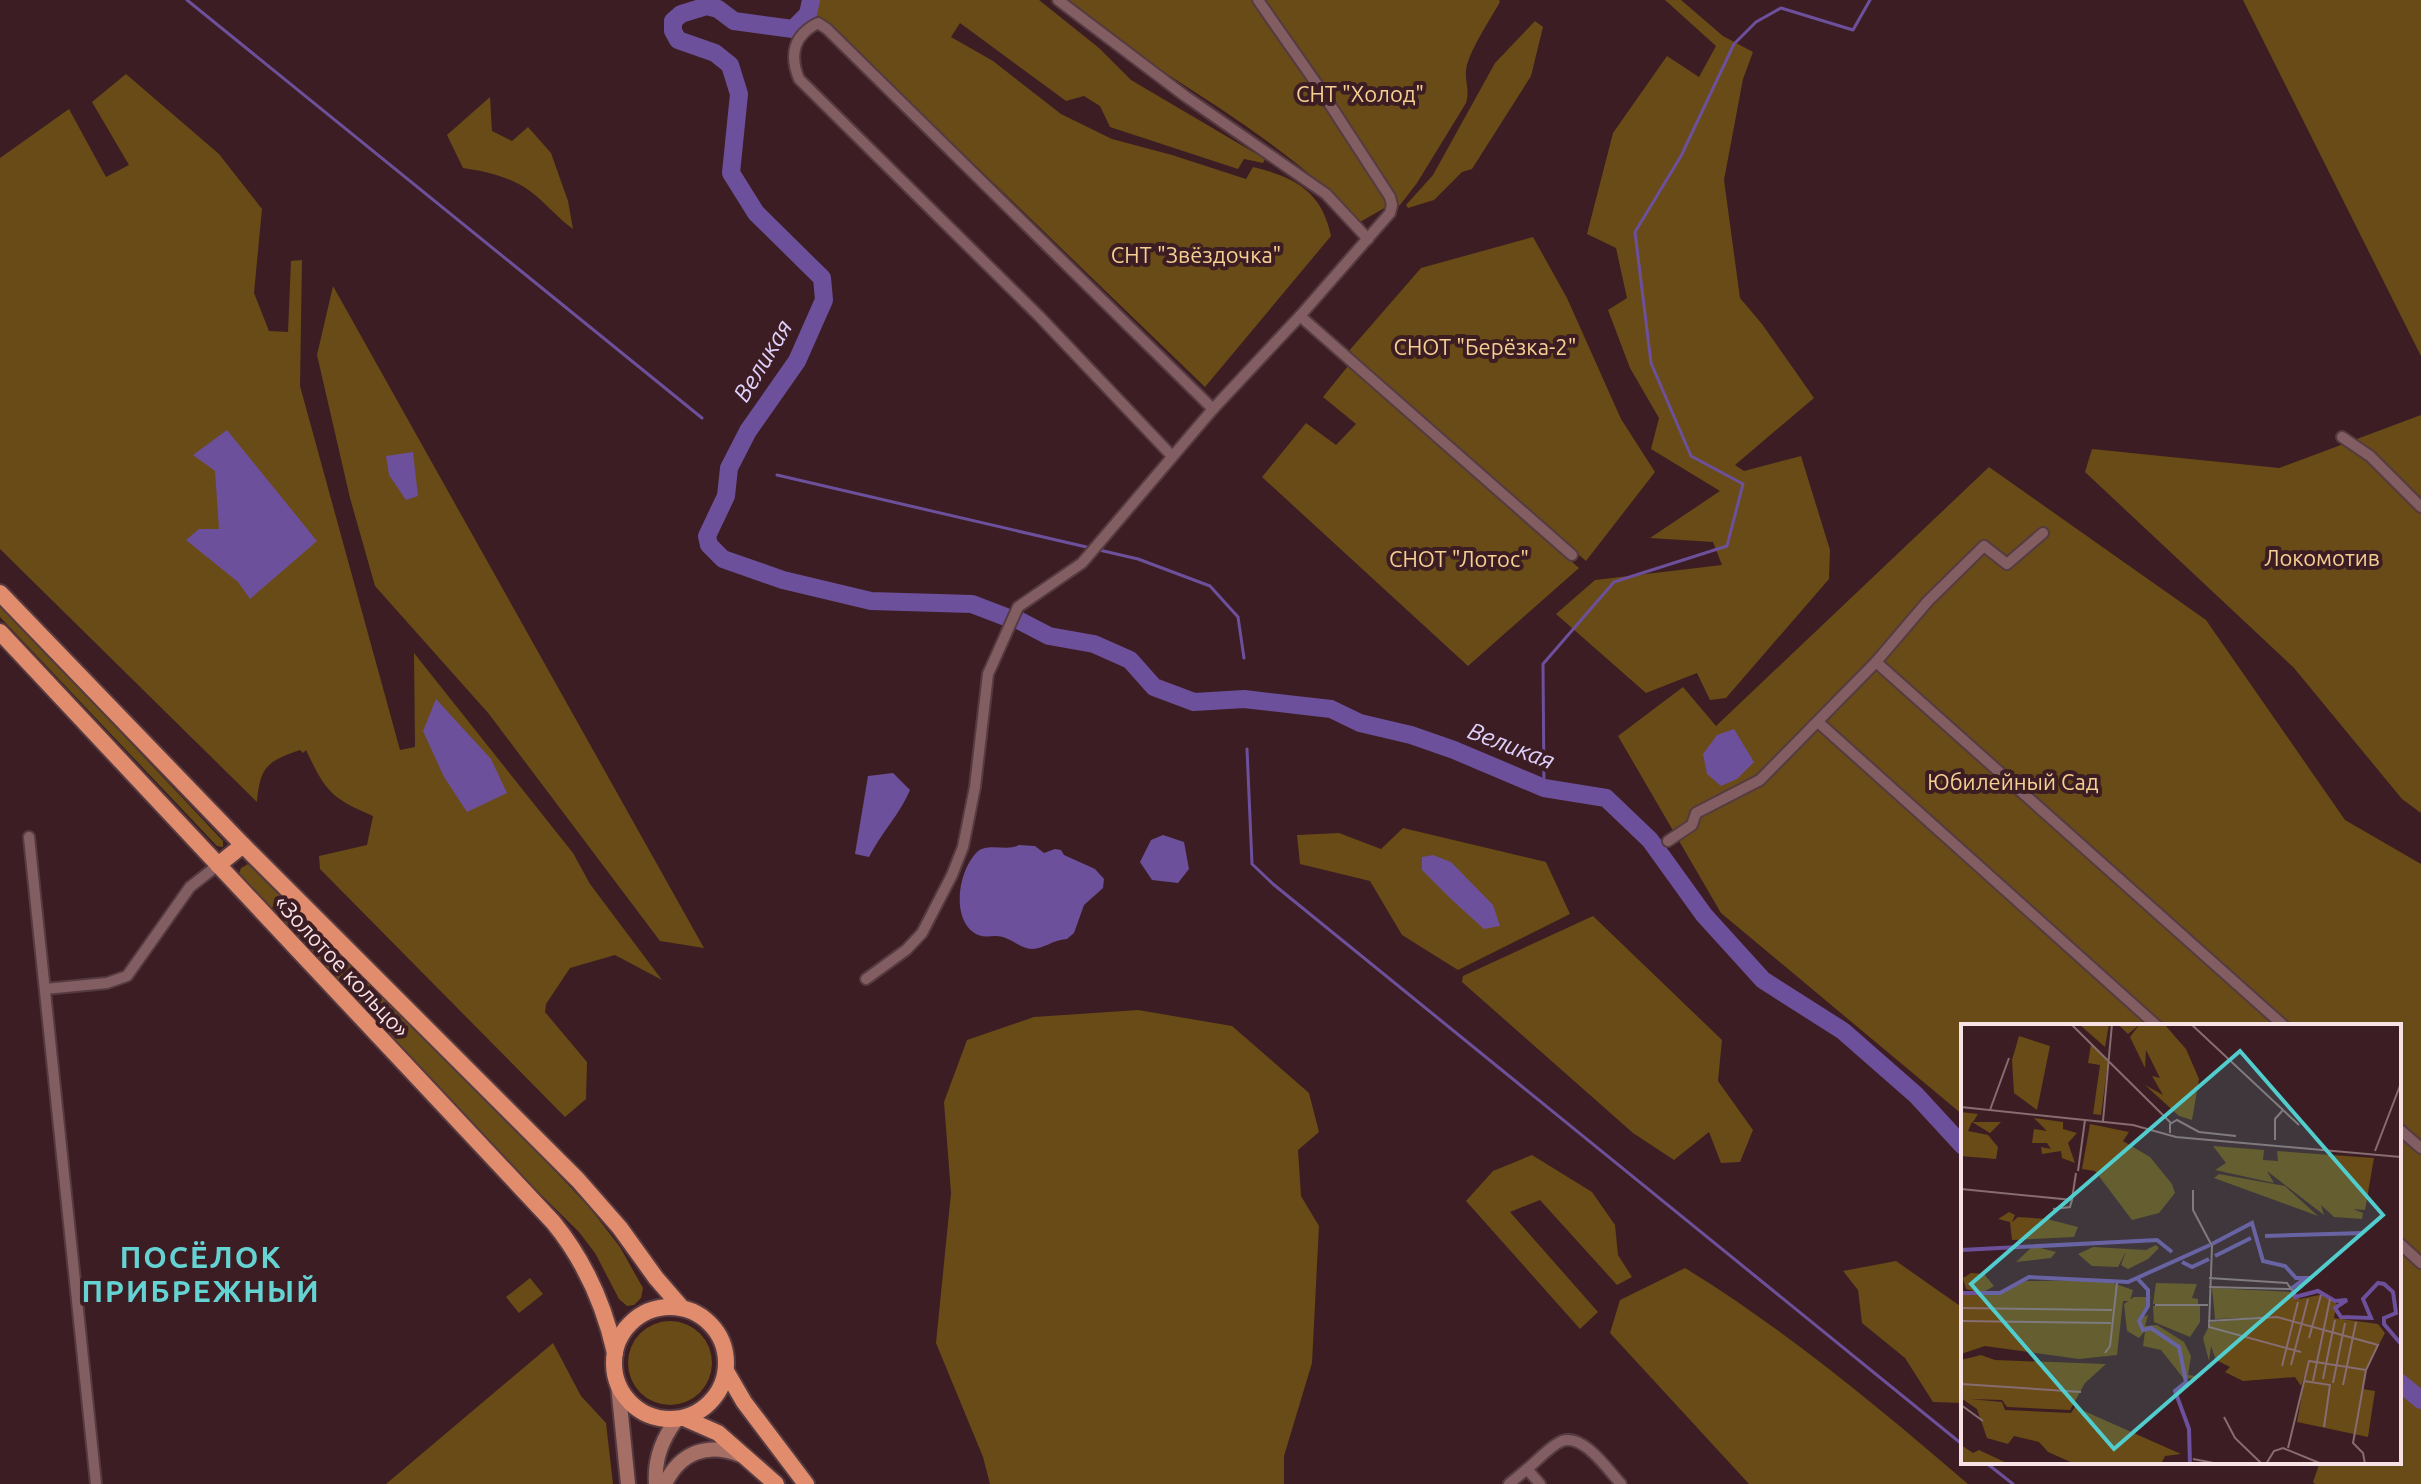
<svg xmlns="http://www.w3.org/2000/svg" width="2421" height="1484" viewBox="0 0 2421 1484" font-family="Ubuntu,sans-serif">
<rect width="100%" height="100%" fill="#3c1d23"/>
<!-- green -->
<g fill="#684b16">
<path d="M817,0H1039L1099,48L1131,80L1265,159L1263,163L1244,159L1238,169L1110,127L1100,106L1084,96L1066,101L960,23L951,37L993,61L1061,114L1112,139L1172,155L1246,179L1253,167C1294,177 1322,191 1331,236L1205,387L834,29L817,16Z"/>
<path d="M1062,0H1499L1500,2C1491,18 1467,54 1466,71C1465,83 1470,89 1466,103L1417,183L1400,205L1388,206L1360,222C1303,161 1237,119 1167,74C1132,50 1097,25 1062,0Z"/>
<polygon points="1665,0 1681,0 1723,36 1753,52 1743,79 1724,180 1740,298 1762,324 1814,398 1735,465 1744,471 1801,456 1830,550 1829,579 1726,698 1710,700 1697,673 1646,693 1556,614 1595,580 1722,565 1713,542 1650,538 1720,491 1651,449 1659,418 1630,368 1608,310 1627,298 1616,248 1587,234 1613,133 1667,56 1699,77 1716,46"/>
<polygon points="2243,0 2421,0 2421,356"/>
<polygon points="1535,21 1543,27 1531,76 1472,169 1462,172 1434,200 1408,208 1406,205 1433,175 1495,63"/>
<path d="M126,74L219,154L262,209L254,293L269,331L288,332L291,261L302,260L300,386L400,750L415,747L414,653L573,853L590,884L662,980L615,955L570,968L546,1004L545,1012L587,1062L586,1099L565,1117L320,869L319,856L367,845L373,816C331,798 326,792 306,750L303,753L300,750C268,761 260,766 257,802L0,549V158L69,109L106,177L129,165L92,102Z"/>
<path d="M490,97L492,131L512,141L528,127L551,153L568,201L573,229C556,217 542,198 524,187C506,176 484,171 463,168L447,135Z"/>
<polygon points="1533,237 1567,298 1621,419 1655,472 1586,561 1348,352 1421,268"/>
<polygon points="333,286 704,948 660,941 489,714 375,586 350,498 317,355"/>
<polygon points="1348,366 1579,568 1468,666 1262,477 1306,423 1336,445 1356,424 1323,397"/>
<polygon points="2421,415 2421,813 2402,799 2294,668 2085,472 2092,449 2279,468"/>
<polygon points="1989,467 2206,620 2345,820 2421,864 2421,1392 2399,1373 2399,1026 1963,1026 1963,1115 1721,913 1618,736 1683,687 1716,726"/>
<polygon points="0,604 223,841 223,847 217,846 0,617"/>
<polygon points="1403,828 1546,862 1570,914 1458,970 1402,935 1370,881 1300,864 1297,835 1339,833 1381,849"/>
<polygon points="248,864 282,897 271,909 238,876 241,868"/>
<polygon points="288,904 524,1138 590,1208 620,1247 643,1288 641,1298 634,1305 627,1306 619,1299 595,1253 579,1232 503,1157 278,915"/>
<polygon points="1593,916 1722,1040 1718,1081 1753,1130 1740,1162 1721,1163 1709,1132 1674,1160 1633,1133 1462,982 1463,976"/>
<polygon points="1138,1010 1232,1026 1309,1093 1319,1132 1298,1150 1301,1196 1319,1226 1312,1363 1284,1456 1284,1484 990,1484 983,1457 936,1343 951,1193 944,1102 967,1040 1034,1017"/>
<polygon points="1532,1155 1592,1192 1615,1225 1618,1255 1632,1277 1617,1285 1540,1200 1510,1212 1598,1312 1580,1329 1466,1201 1493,1171"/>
<polygon points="1896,1261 1963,1308 1963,1403 1933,1402 1905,1358 1862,1323 1858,1290 1843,1271"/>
<path d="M1685,1268C1786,1330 1878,1407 1968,1484H1749L1610,1333L1620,1300Z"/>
<polygon points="530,1278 543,1294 519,1313 506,1297"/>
<circle cx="670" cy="1363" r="42"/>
<polygon points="553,1343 581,1396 606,1423 613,1484 386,1484"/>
<polygon points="2399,1392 2407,1394 2421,1409 2421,1484 2315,1484 2313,1482 2320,1462 2399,1462"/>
</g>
<!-- water -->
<g fill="#6d509b">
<polygon points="227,430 317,541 250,599 238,582 186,540 199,529 219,529 215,471 193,455"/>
<polygon points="413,452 418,496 406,500 389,475 386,456"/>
<polygon points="436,699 491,759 507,793 467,812 444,777 423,731"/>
<polygon points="1734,729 1754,762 1737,779 1721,786 1707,774 1703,754 1717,735"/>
<path d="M893,773L910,790C900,814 881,833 869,857L855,854L868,776Z"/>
<polygon points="1163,835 1184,842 1189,869 1178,883 1152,880 1140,862 1151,840"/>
<path d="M1019,845L1035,846L1044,853L1055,849L1061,850L1064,855L1095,869L1104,879L1103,888L1084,905L1074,933L1067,939C1052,940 1044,949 1032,949C1022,949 1013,940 1003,937C992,934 983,940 973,932C951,915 959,870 977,852C988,842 1007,852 1019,845Z"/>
<polygon points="1433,855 1451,862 1493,905 1500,926 1484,929 1452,900 1422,870 1422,857"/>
</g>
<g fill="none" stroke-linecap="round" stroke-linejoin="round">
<!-- stream -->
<g stroke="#6d509b" stroke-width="3">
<polyline points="187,0 702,418"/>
<polyline points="777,475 1138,559 1210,586 1238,617 1244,658"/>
<polyline points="1247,749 1252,864 1273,884 1963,1445"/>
<polyline points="1544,788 1543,664 1614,582 1727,546 1743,484 1691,456 1651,363 1635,232 1681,156 1734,44 1756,22 1781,8 1853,30 1870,0"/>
<polyline points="1985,1462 2013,1484"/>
</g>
<!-- river -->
<g stroke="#6d509b" stroke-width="18">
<polyline points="811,0 808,14 793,29 734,21 718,9 707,6 681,14 673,21 673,31 678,40 715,53 730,65 739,94 731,173 756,213 822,278 824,300 797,361 748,431 729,468 726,496 707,536 709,545 723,559 783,580 871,601 972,604 1006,617"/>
<polyline points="1020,621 1049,636 1094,644 1130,660 1154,687 1194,702 1244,699 1331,709 1360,723 1411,735 1454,750 1544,788 1606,798 1650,840 1704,915 1763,980 1843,1031 1916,1095 1963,1146"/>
<polyline points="2399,1382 2421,1400"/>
</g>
<!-- minor casing -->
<g stroke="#553b40" stroke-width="14">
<g id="minor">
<polyline points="1058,0 1185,96 1326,194 1368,239"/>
<polyline points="1300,316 1572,555"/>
<polyline points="2342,437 2370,456 2421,507"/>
<path d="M1172,456L1039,316L799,79C789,54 794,35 818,23L827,29L1213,409"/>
<polyline points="1876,662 2284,1026"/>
<polyline points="1818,722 2157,1026"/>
<polyline points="29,837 96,1484"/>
<polyline points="1668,841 1692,825 1696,813 1760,780 1876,662 1928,601 1984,546 2007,564 2043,533"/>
<polyline points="866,979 906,950 922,933 952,875 963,847 975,787 988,674 1018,607 1082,563 1213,409 1300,316 1390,213 1392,205 1390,197 1316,83 1258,0"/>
<polyline points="45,989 107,983 127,976 190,887 218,865"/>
<polyline points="2399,1129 2421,1148"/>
<polyline points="2399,1243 2421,1263"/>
<polyline points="1509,1484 1527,1469"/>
<path d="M1540,1484L1527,1469C1538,1460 1550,1446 1562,1441C1583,1433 1608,1470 1621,1484"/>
</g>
</g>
<!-- secondary casing -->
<g stroke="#553b40" stroke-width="18">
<g id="secondary">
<polyline points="618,1385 628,1484"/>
<path d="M656,1484C654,1459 662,1439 677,1419"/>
<path d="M665,1484C680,1452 708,1442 740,1455"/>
</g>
</g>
<!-- trunk casing -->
<g stroke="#553b40" stroke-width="20">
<g id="trunk">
<polyline points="0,593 243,845 578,1180 620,1228 656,1278 682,1308"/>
<path d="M0,632L553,1222C585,1261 604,1304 615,1353"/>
<polyline points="218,865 243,845"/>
<circle cx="670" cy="1363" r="56"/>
<polyline points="726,1371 744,1402 806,1484"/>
<polyline points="684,1418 718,1433 776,1484"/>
</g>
</g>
<!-- minor -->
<use href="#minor" stroke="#825e63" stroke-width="10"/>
<!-- secondary -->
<use href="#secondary" stroke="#a66f66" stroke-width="14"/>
<!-- trunk -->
<use href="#trunk" stroke="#e18c6c" stroke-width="16"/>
</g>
<g text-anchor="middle" stroke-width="8" stroke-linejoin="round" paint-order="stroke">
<!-- park labels -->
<g font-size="22" fill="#f6cf92" stroke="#3c1d23">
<text x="1360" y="102">СНТ "Холод"</text>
<text x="1196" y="263">СНТ "Звёздочка"</text>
<text x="1485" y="355">СНОТ "Берёзка-2"</text>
<text x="2322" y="566">Локомотив</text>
<text x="1459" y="567">СНОТ "Лотос"</text>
<text x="2013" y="790">Юбилейный Сад</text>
</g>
<!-- street labels -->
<g font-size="22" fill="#f8e2e5" stroke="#3c1d23">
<text transform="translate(342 966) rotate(47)" y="8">«Золотое кольцо»</text>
</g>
<!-- water labels -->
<g font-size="24" font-style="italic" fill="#e0d2fd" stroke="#3c1d23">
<text transform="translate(763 361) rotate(-59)" y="8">Великая</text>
<text transform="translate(1511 746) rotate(21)" y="8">Великая</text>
</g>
<!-- district labels -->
<g font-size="30" font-weight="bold" letter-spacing="2" fill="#66d3d3" stroke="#3c1d23">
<text x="201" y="1268">ПОСЁЛОК<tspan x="201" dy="34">ПРИБРЕЖНЫЙ</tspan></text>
</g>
</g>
<!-- overview -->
<g transform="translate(1961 1024)">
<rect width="440" height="440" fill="#3c1d23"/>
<path d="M148,0L144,23L119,1L120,0ZM157,0L204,1L225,25L238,55L231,96L218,92L184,61L202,71L191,52L199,54L185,26L184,44L169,13L178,1L167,10ZM58,12L89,22L76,86L53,69L51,36ZM130,20L147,37L140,91L132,90L139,41L127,39ZM0,88L17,90L12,98H40L29,109L11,98L7,107L27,111L37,123L35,135L0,132ZM73,94L102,98V105L116,109L107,119L114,139L101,134L100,127L81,130L80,123L90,125L86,119H71L73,105L86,107ZM129,100L168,108L162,117L189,133L211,160L214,169L198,189L171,196L134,147L121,145ZM252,122L303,126L302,136L317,137L316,127L413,134L404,186L392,185L402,189L401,195L373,193L360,181L363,191L306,147L313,159L254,146L265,139ZM258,150L324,162L357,192L253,154ZM48,188L54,191L51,198L57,193L86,195L117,203L113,213L51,216L49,198L37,195ZM195,221L198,224L187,235L167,245L160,241L165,227L157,243L131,242L117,230L132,223L185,226ZM72,222L95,228L90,234L55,238ZM10,249L23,250L33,262L21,269L5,265L2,254ZM143,256L172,266L169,277H162L156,331L118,335L24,322L0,330V270H35L65,257ZM195,259L236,260L231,274L237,275V280H192ZM251,264L330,268L339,275L363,270L376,280L373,294L417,300L424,309L406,344L402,365L414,367L407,413L336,398L345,347L340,362L334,353L282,357L264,348L269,343L255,336L250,322L248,337L242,314L250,298L315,293L254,295ZM173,273H190L177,295L187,291L184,302L196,301L223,318L230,332L227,351L242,353L223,355L200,326L182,322L184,307L178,314L166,307L163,280ZM192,282H239V298L229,313L193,298ZM20,331L34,336L145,340L124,359L109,386L46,383L41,376L9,375L41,378L44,386L110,389L114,383L220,430L204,432L200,440H114L87,428L78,418L53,412L47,420L26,414L16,385L0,374V336ZM0,421L12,429L18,426L48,440H0Z" fill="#684b16"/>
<path fill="none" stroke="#6d509b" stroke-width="4" d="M304,212L402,209M251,220L291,199L302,237L324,242L335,254H345L331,264L334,273L357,267L374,277L386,276L374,284L380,293L410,294L402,275L417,259L423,260L432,268L435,289L423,294V300L440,320M0,226L196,216L211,228M254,232L290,214M221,238L231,243L248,235M175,253L187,266V282L178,297L182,306L190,304L218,323L225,358L214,367L228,405L229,440M0,269H39L68,253L167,258L249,221"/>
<path fill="none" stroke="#876c71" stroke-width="2" d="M110,0L210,99M230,0L338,101M0,83L172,101L215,113L440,133M29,86L48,34M142,97L151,0M209,109V100L216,96L238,108L275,112M314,116V95L322,86M414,127L440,59M117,147L124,96M0,165L111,176L109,183L92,185M232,166V186L251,222L248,303L340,328M111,175L115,149M248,254L326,259L330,265L248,263M194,281H247M0,284L151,286M0,297L150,299M247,297L316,293L417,321L405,346L392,419L402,429L404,440M348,314L360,271M144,329L149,322L156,259M330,341L347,275M321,342L337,278M362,355L374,296M343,357L369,361L363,403M352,357L369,275M372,359L384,299M0,360L120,368M382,361L395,298M0,381L22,397M263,393L274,414L301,440M327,424L348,337L405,346M232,435L258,440M305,440L313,427L322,424L361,440"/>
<path fill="#52cdcd" fill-opacity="0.15" stroke="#52cdcd" stroke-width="4" d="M279,27L422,191L153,425L10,260Z"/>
<rect width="440" height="440" fill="none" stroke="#f8e2e5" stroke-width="4"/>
</g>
</svg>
